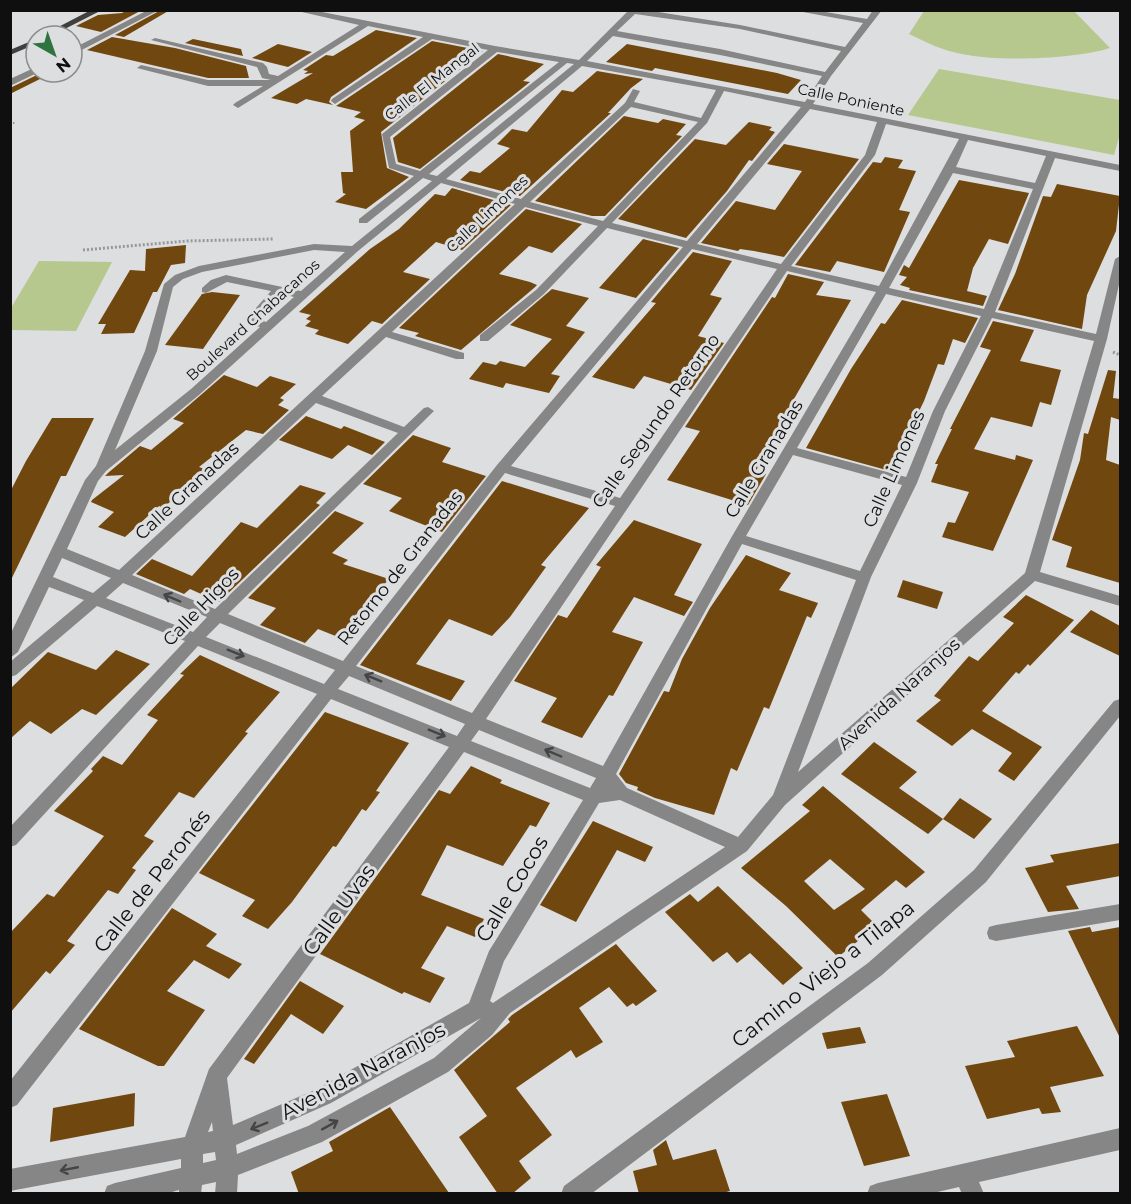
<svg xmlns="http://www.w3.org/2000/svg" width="1131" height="1204" viewBox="0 0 1131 1204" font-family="Montserrat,sans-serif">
<rect width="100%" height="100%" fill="#dddedf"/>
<!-- green -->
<g fill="#b6c88d">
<path d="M924,11H1074L1110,48C1075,59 999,62 962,54C944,51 925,42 909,34Z"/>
<polygon points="939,69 1120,100 1120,134 1114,155 908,115"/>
<polygon points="39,261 112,262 76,331 11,330 11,308"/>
</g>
<!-- building -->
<g fill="#714710" fill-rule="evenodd">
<polygon points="127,10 142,10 101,32 76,26 98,15 122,13"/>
<polygon points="161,10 170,10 124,37 115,35"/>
<polygon points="376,30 417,38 331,97 329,102 333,105 306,99 297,104 271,98 313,73 304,74 308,71 303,70 326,55 333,56"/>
<polygon points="112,37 175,48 246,66 249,78 208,78 87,50"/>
<polygon points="193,39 241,49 243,56 185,43"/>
<polygon points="432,41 483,51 381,132 387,168 409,177 366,209 335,202 346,194 343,193 341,172 353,172 350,131 365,120 354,117 361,112 336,106"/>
<polygon points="278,44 312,52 288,67 252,58"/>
<polygon points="627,44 777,73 801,80 788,94 655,68 652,71 606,62"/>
<polygon points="498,54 544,64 523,81 530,82 420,169 398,162 393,138"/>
<polygon points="597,71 643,79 631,88 608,113 611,113 520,196 460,180 470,171 480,173 510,148 497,144 512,129 527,132 562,90 573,92"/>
<polygon points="39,74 46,76 10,94 10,88"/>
<polygon points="624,116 658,123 663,119 686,124 676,135 682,136 605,216 592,216 535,201"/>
<polygon points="749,122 772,127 769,130 775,132 752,161 749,160 727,191 686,238 618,219 695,139 726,145"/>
<polygon points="784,144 859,159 784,257 754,251 740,249 738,251 701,243 736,201 775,210 802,171 767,164"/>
<polygon points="885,157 903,160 898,168 916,171 899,210 910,212 884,272 837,261 830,272 795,265 873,162 881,163"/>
<polygon points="959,180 1029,193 1008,244 989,239 973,268 967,291 987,296 983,306 909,290 910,288 900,285 907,277 899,275 904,265 909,268"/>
<polygon points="1057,184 1120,196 1116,231 1087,295 1082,329 998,310 1015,274 1043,196 1051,197"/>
<polygon points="452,188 511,205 462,250 436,242 403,272 430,279 382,324 372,321 348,344 315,334 319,330 305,326 311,321 306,319 311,315 299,312 370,249 399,229 435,194 445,196"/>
<polygon points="526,209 582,224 552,253 529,246 499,274 530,282 537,285 534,288 461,350 415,336 419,333 399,328"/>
<polygon points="643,239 679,248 636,298 599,288"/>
<polygon points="186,245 185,263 171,265 157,292 153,292 134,333 101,334 106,324 98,324 130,270 145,271 146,249"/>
<polygon points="693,252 732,261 710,295 722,298 698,336 724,343 691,390 644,376 634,389 592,377 656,303 651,302"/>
<polygon points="788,274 824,282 816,295 851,300 772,437 756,471 766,474 748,505 667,480 700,431 685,427 772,297 775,298"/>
<polygon points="552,289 589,298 566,326 585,332 551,374 560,376 549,393 506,383 503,388 469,379 483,362 496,365 500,361 525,367 552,339 510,325"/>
<polygon points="212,292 240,295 203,349 165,345 202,294"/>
<polygon points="902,300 978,318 965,343 953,339 944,365 938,364 924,401 890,471 806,448 851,369 881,323 885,324"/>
<polygon points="993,321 1034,330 1020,361 1061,370 1051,405 1040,402 1032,427 991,417 974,449 1015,460 1016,455 1033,460 993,551 942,537 948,522 955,523 969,492 931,482 938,464 935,464 952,429 950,429 991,350 980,347"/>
<polygon points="1108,370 1116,371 1113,398 1120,399 1120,420 1111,417 1106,460 1120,465 1120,583 1066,567 1072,547 1052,540 1080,460 1084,433 1088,434"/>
<polygon points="224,375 257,387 270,376 296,384 280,398 284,400 278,405 289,410 263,434 246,430 199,467 207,470 163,508 159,506 125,537 98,527 114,512 91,502 92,500 124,475 105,476 108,473 140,446 151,450 184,423 173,419"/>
<polygon points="306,416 341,429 344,426 385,442 372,455 348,445 332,459 279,440"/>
<polygon points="52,418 94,418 66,476 61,476 10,582 10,492 26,461"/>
<polygon points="413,435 451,448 442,462 486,476 442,532 389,511 402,498 363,484"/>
<polygon points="502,481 589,508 541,565 546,567 510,617 492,636 449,619 416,664 465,681 451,701 360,665"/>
<polygon points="300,485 326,493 316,503 320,505 219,602 190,589 184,594 136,574 152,559 192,576 241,522 257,528"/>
<polygon points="335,511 364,523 332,553 348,560 343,564 389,579 338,637 318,629 305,643 260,625 276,608 248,598"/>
<polygon points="634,520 702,544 674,595 693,602 684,616 634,597 612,632 643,642 613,696 609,695 582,738 541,722 557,698 514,681 558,615 567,618 601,567 596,565"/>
<polygon points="746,555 791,573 779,590 818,603 811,618 807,616 769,709 764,707 737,771 731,768 714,815 655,798 637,790 638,787 626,783 619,774 664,691 669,692 682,659 710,608"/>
<polygon points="903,580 943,592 937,609 897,597"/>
<polygon points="1026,595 1074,620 1030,666 1028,664 1019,674 1016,672 982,711 1042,747 1014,781 998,771 1012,753 972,729 952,746 916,721 941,700 934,696 969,656 978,661 1014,623 1003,617"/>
<polygon points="1091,610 1120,626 1120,656 1070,632"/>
<polygon points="116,650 150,664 96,715 82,709 51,734 30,721 10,739 10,689 48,652 96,670"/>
<polygon points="200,655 280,692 245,732 248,733 194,798 179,792 144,836 154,841 132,868 136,870 118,894 108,890 67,941 75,945 50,974 46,971 10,1013 10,933 47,894 54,897 104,836 54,811 93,771 91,769 103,756 122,765 158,720 147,715 184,675 180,674"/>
<polygon points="325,712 409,743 376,791 380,792 366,811 362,809 336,847 333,846 292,902 268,929 242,916 255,900 199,873"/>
<polygon points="874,742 917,772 899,788 943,819 928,834 841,774"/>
<polygon points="471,766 502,780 500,783 550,803 536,827 530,825 503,866 447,845 421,895 484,919 475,937 447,926 421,968 445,978 430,1003 404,992 402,994 320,954 439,790 450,794"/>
<path d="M823,786L925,872L906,888L896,880L861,910L873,922L858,933L863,937L838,957L786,906L741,868L810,811L802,805ZM830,859L865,889L834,910L804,881Z"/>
<polygon points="960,798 992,819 974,839 943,819"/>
<polygon points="593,821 653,847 645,862 617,850 576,922 540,905"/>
<polygon points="1120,843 1120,876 1066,886 1079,909 1048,912 1025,868 1054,862 1050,855"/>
<polygon points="718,886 803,968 783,985 750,953 737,963 727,952 713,962 665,912 690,894 698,902"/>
<polygon points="172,908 217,934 206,946 242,964 229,979 194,960 167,991 205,1010 164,1066 158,1066 79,1029"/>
<polygon points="1090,927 1092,932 1120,927 1120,1038 1068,931"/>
<polygon points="616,944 657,991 636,1006 633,1003 627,1007 609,987 579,1008 603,1042 576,1058 571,1050 516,1088 552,1135 519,1161 531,1178 512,1194 498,1194 459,1137 487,1116 454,1070 510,1022 508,1019 512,1015"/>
<polygon points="300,981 344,1006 323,1034 291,1014 254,1064 244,1059"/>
<polygon points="1077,1026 1104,1076 1050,1087 1061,1112 1042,1114 1039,1108 987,1119 965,1066 1015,1057 1007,1041"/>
<polygon points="860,1027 866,1043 827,1049 822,1033"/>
<polygon points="135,1093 134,1126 50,1142 53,1108"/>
<polygon points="887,1094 910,1156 864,1166 841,1102"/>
<polygon points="390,1107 449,1193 299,1194 291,1172 333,1151 329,1142"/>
<polygon points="666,1140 673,1160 716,1149 730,1191 719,1194 639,1194 633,1171 657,1165 653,1150"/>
</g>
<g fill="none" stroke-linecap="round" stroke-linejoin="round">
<!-- path-far1 -->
<polyline stroke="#979899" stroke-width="2" stroke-dasharray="1.5 1.5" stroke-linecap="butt" points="10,123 15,123"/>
<!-- path -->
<g stroke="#979899" stroke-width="3" stroke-dasharray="2 2" stroke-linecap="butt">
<polyline points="83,250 187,241 273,239"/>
<polyline points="1113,352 1120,355"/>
</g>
<!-- minor -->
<g fill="#878686" fill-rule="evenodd">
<polygon points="148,10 159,10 72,55 72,49"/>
<path d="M293,10H312L495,46L579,60L629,10H646L740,25L845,47L863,23L792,10H814L867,19L873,10H882L831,76L813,104L1120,165V171L1055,158L995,312L1096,334L1115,259L1120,256V280L1107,339L1040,572L1120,596V606L1035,581L785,805L747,851L510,1013L492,1035L448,1072L322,1142L238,1175L237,1194H215L216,1182L202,1185L201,1194H179V1190L165,1194H104L107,1186L115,1183L181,1168V1159L10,1191V1169L185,1137L209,1069L449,747L331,699L17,1105L10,1108V1081L317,694L198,646L16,845L10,847V827L185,641L97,606L16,675L10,677V662L84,600L49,587L18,652L10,658V635L85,480L96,466L145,351L164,284L175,275L199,266L314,244L352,246L432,181L423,178L367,223H359V219L414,176L389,168L382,134L488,50L432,39L335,104L331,101L332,99L423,37L368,26L238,108L233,105L235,103L263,86H208L137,68L141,65L208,80H271L262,78L257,67L151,40L155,38L263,63L267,67L269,74L278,76L359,25ZM635,14L740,29L841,51L825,72L720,49L617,31ZM613,36L720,55L822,76L805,102L587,61ZM497,52L559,62L420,171L396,164L390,137ZM567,63L574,64L437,176L429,174ZM582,66L716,90L701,118L634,102L640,91L633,89L625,103L521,199L446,179ZM724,91L801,107L687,241L612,223L707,123ZM631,107L698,122L603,221L530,202ZM810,109L877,122L865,155L781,264L697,244ZM886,124L959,139L879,286L791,266L875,155ZM968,140L1046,156L1035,183L956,167ZM953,173L1033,189L984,309L889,288ZM441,183L515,204L119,570L67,549L98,481L106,471L199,395L358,251ZM525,207L598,226L536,290L480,335V341H488L544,294L607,228L683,247L497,465L343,661L228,614L434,411L428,407L424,408L404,427L322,396L386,337L456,359H464V353L392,332ZM692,249L777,269L620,498L511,466ZM314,250L345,252L301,291L226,275L211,280L202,288V292L206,293L227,282L271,291L247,318L252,325L260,327L191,389L115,450L157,351L173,287L183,279L202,272ZM787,271L876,292L731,538L603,766L486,719ZM282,294L294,297L266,322L260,320L259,318ZM886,294L981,316L933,411L906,477L797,448ZM992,318L1094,341L1025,573L798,772L871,577L917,483L945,411ZM316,403L398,433L215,609L132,575ZM793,455L902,485L860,571L746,536ZM505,473L615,506L472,713L356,666ZM742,544L856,580L773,795L738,837L627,788L616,774ZM62,558L111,578L93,593L53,577ZM123,583L207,617L193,632L106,598ZM220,623L335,670L324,684L206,637ZM349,676L465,724L457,736L338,689ZM479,730L596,778L590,788L471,741ZM464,752L583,800L489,951L469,1003L317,1089L233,1125L227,1078ZM620,800L725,847L493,1003L490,1001L504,961L599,803ZM481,1018L434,1058L308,1126L237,1154L236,1145L331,1103ZM212,1122L213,1131L208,1132ZM215,1152L216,1160L203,1163V1154Z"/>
<polygon points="36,67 36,72 39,72 10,86 10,79"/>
<polygon points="1120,699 1120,716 986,882 882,975 591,1194 561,1194 564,1186 868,963 974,870 1114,701"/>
<polygon points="1120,904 1120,920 996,941 989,939 987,933 989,927 996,925"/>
<polygon points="1120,1128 1120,1150 979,1182 984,1194 962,1194 959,1187 929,1194 867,1194 870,1186 878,1183"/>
</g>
<!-- major -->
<g fill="#41403f" fill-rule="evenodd">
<polygon points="91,10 102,10 51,36 41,36"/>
<polygon points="36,39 36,44 10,55 10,50"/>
</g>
</g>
<!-- one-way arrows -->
<defs><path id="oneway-shaft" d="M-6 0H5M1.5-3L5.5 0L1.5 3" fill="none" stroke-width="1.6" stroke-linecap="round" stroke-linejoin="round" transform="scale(1.5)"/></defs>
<g stroke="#454545">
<use href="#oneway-shaft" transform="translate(172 598) rotate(-157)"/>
<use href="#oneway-shaft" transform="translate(236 653) rotate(22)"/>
<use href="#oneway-shaft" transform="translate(373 678) rotate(-158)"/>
<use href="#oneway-shaft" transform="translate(437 733) rotate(22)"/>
<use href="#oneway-shaft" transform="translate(553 753) rotate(-157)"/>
<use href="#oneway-shaft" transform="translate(330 1125) rotate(-29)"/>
<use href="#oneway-shaft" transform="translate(259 1126) rotate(158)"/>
<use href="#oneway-shaft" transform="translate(69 1169) rotate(169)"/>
</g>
<g text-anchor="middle" stroke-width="6" stroke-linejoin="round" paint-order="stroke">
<!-- far-street labels -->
<g font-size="15" fill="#0f0f10" stroke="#dddedf">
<text transform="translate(432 82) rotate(-38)" y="5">Calle El Mangal</text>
<text transform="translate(851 100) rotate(12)" y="5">Calle Poniente</text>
<text transform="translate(487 214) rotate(-43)" y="5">Calle Limones</text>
<text transform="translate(253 320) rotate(-42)" y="5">Boulevard Chabacanos</text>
</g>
<!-- street labels -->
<g font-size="18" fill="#0f0f10" stroke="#dddedf">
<text transform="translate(656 421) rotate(-55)" y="6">Calle Segundo Retorno</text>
<text transform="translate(764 459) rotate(-59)" y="6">Calle Granadas</text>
<text transform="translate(894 469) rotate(-66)" y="6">Calle Limones</text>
<text transform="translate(187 491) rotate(-43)" y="6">Calle Granadas</text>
<text transform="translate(400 568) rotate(-52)" y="6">Retorno de Granadas</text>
<text transform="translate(201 607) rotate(-46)" y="6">Calle Higos</text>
<text transform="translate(899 694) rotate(-42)" y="6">Avenida Naranjos</text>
</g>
<!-- near-street labels -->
<g font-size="21" fill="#0f0f10" stroke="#dddedf">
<text transform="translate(152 881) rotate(-52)" y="7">Calle de Peronés</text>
<text transform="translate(512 889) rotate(-59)" y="7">Calle Cocos</text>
<text transform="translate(339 910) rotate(-54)" y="7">Calle Uvas</text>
<text transform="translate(823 974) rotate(-38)" y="7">Camino Viejo a Tilapa</text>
<text transform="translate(363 1071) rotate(-28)" y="7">Avenida Naranjos</text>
</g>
</g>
<!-- border -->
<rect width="1131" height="1204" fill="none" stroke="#0f0f10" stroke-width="24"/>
<!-- north arrow -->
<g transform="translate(54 54) rotate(140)"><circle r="28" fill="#dddedf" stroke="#8b8b8c" stroke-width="1.5"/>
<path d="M0-4.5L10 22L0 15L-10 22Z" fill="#2e7441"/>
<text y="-9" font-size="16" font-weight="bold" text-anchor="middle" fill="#0f0f10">N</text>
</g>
</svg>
